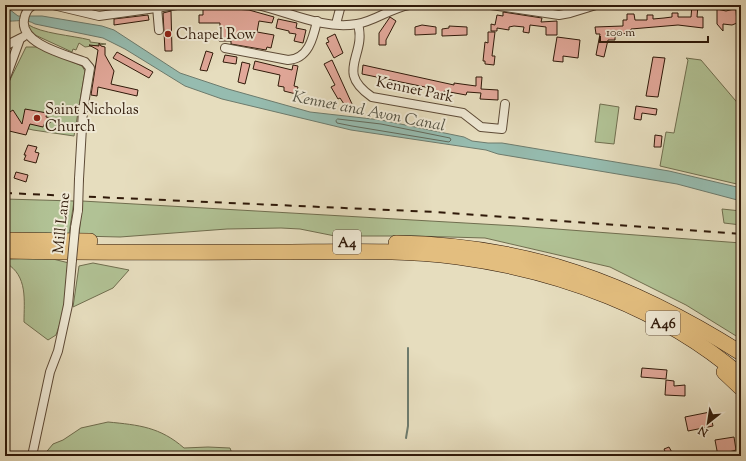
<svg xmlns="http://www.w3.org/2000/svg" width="746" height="461" viewBox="0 0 746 461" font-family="'Sorts Mill Goudy',serif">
<rect width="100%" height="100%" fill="#e6ddbe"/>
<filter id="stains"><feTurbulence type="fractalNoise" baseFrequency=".005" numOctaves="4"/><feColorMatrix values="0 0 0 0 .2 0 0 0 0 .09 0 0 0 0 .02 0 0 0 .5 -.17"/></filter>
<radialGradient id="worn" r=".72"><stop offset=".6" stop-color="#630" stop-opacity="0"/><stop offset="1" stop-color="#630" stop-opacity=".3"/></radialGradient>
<!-- green -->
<g fill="#b1c295" stroke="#706e4f">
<polygon points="505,5 571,5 570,9 553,11"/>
<path d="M27,24C42,34 71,35 90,40V42L106,44L85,47L79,43L76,50L73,49L72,52L35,35L30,31Z"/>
<polygon points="26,47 39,47 82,66 85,71 74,136 33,130 5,123 5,90"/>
<polygon points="686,58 701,60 741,107 741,185 660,166 666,132 674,133 688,60"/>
<polygon points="600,104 619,107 614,144 595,142"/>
<polygon points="5,199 74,201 69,234 5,234"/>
<polygon points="82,201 517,226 741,243 741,339 686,305 610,267 485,238 414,236 335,236 300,229 281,228 227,229 120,237 79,236"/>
<polygon points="722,209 741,211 741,225 724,223"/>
<path d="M30,258L53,259L69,263L66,306L56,335L48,340L24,322C24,300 28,276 6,263L10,259Z"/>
<polygon points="93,263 129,270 113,288 73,307 79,266"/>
<path d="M108,422C139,425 160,427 184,448L208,447L230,448L233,456H43L53,444L63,440L81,428Z"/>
</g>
<!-- water -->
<path fill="#96bcb0" stroke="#6d7b6d" d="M5,9H9L18,16H42L102,26L114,30L180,73L228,89L310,112L381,120L464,137L472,141L488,143H502L669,171L741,188V201L677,184L498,154L486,150L351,130L222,99L185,86L125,49L103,38L35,24C25,18 15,22 5,21Z"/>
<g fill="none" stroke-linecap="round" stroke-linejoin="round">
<!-- shore -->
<polygon stroke="#626a5c" stroke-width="1" points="338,119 381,124 450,138 451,140 449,142 352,126 337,123 336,121"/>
<!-- stream -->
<g stroke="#6d7b6d" stroke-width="2">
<polyline points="406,438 408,426 408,348"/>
<polyline points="400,456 400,455"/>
</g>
</g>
<!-- building -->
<g fill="#e2a89a" stroke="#2f1909">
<polygon points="692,5 698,5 697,17 703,17 703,28 678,25 631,29 631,33 615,34 615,40 608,40 604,57 596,55 600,34 596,34 595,27 623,26 623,20 627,20 627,14 634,14 635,20 647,20 647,15 653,15 653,19 664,18 672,17 672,13 678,13 678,17 691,17"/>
<polygon points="203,7 249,10 274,17 272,23 259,21 257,32 274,35 271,48 267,47 266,50 231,44 231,41 219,41 220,23 199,23 199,15 203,15"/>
<polygon points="717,9 726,11 734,9 736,10 737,23 732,25 723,24 723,31 717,24"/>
<polygon points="171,11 172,51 165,51 163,13"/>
<polygon points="503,12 542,18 541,22 557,21 557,35 546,35 546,27 530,25 529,33 523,32 524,27 514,26 509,27 509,30 497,28 497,31 491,31 491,24 495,25 497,15 503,16"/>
<polygon points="148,15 149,20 114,25 114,19"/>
<polygon points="390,17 396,21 386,40 386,45 379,45 379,33"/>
<polygon points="278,19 297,23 296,28 306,30 303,43 294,41 296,34 289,33 289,31 276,28"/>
<polygon points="422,25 436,27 436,34 415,35 415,27"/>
<polygon points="449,26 467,27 467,35 442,36 442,29 449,28"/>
<polygon points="488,32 495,32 492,56 495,56 494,65 485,64 485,61 483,61 485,42 488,43"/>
<polygon points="335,34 343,53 334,58 326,43 329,42 327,38"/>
<polygon points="557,37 580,40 578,58 563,56 563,62 553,61"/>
<polygon points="99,43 101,46 105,47 105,55 114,71 111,84 138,90 137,96 98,87 97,96 91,95 98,50 89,45 99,46"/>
<polygon points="206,51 213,53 207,71 200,70"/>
<polygon points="117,52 153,72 149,78 113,58"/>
<polygon points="225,55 237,57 236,64 223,62"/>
<polygon points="653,57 665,58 658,97 646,96"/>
<polygon points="332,60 352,104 346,107 340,98 338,99 331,87 335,85 324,64"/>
<polygon points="255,61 292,70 293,65 298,66 294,86 298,87 296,94 284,91 284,87 278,86 280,75 253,69"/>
<polygon points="242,62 250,64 245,84 238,82"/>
<polygon points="363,65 454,85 454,83 476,86 476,77 482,77 481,89 498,90 498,100 480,99 481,93 467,92 466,95 444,91 443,93 429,91 430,88 362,74"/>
<polygon points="636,106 657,109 656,115 642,113 641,120 634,119"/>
<polygon points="25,109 47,113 46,117 51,118 50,123 45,122 43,127 30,124 26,135 5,130 5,115 13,110 22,124"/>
<polygon points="655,135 662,136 661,147 654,147"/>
<polygon points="28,145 37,147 35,152 39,153 36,163 24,160 26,155 24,155"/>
<polygon points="16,172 28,175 26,182 14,178"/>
<polygon points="642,368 667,370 666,379 641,377"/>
<polygon points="666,380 674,381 674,386 685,385 685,396 665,395"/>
<polygon points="710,412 713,426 688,431 685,417"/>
<polygon points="734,437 736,450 729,452 730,456 718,456 715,440"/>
<polygon points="669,447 674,456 667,456 664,449"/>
</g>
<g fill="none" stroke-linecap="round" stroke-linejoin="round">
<!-- street casing -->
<g stroke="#5d4a36" stroke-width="10">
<g id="street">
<path d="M33,5C27,9 25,13 24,20C20,44 67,55 85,62L90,68L83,110L79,179"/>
<polyline points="53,5 99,16 177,5"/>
<path d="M258,5C289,12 324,30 357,24C375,21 391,8 409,5"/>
<polyline points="491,5 559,15 570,13 596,5"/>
<polyline points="157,7 159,30"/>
<polyline points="336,24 341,5"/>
<path d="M358,24C367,56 334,71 372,97L463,113L481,127L502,129L505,104"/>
<polyline points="5,46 23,37"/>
<path d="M225,48L288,60C308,59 313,39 317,21"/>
<polyline points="5,80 20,39"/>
<polyline points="75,228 78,210"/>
<polyline points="32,456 50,372 58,351 68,305 72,260"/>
</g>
</g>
<!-- highway casing -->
<g stroke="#2f1909" stroke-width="16">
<g id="highway">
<polyline points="5,240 90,241"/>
<path d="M396,243C528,245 630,283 741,353"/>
<path d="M5,251C94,253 184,252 274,252C335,252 397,249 458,257C560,271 662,308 741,376"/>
<polyline points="724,372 741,388"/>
</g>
</g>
<!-- street -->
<use href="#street" stroke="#efe9d5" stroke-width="8"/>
<!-- highway -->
<use href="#highway" stroke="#e3be7f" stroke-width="15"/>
<!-- rail -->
<polyline stroke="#2f1909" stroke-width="2" stroke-dasharray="7 7" stroke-linecap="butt" points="5,193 435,212 741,234"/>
<!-- street-bridge casing -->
<g stroke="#5d4a36" stroke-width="10" stroke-linecap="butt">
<g id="street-bridge">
<polyline points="78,210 79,179"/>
<polyline points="72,260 75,228"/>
</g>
</g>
<!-- street-bridge -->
<use href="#street-bridge" stroke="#efe9d5" stroke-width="8"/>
</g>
<!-- markers -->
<g fill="#8f2418" stroke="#efe9d5" stroke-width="1.5">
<circle cx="168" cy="34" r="4"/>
<circle cx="37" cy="118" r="4"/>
</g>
<g text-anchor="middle" stroke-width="4" stroke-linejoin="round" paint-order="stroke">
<!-- shield labels -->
<g fill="#efe9d5" stroke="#695746" stroke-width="1">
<rect x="333" y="230" width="28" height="24" rx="3"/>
<rect x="646" y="311" width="34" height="24" rx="3"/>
</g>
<g font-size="14" font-weight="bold" fill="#2f1909">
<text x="347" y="247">A4</text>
<text x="663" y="328">A46</text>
</g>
<!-- poi labels -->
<g font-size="15" fill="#2f1909" stroke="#efe9d5" text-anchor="start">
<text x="176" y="39">Chapel Row</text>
<text x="45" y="114">Saint Nicholas<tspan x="45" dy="17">Church</tspan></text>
</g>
<!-- street labels -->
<g font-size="15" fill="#2f1909" stroke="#efe9d5">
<text transform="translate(415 89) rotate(12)" y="5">Kennet Park</text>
<text transform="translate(61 223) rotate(-84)" y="5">Mill Lane</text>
</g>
<!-- water labels -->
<g font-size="16" font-style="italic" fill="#535243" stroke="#efe9d5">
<text transform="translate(369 110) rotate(11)" y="6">Kennet and Avon Canal</text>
</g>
</g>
<!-- margin -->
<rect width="746" height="461" fill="none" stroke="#e6ddbe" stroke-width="20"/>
<rect x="6" y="6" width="734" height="449" fill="none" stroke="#2f1909" stroke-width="2"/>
<rect x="10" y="10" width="726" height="441" fill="none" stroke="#2f1909"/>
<!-- north arrow -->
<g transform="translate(708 423) rotate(210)" stroke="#efe9d5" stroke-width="3" paint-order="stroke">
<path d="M0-3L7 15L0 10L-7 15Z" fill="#2f1909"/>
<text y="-6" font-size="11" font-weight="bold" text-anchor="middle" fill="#2f1909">N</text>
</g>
<!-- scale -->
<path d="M600 36v6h108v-6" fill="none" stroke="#2f1909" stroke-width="2"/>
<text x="606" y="36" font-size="12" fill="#2f1909" stroke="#efe9d5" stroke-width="3" paint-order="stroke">100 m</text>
<rect width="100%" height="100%" filter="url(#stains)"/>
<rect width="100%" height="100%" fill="url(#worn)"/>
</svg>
